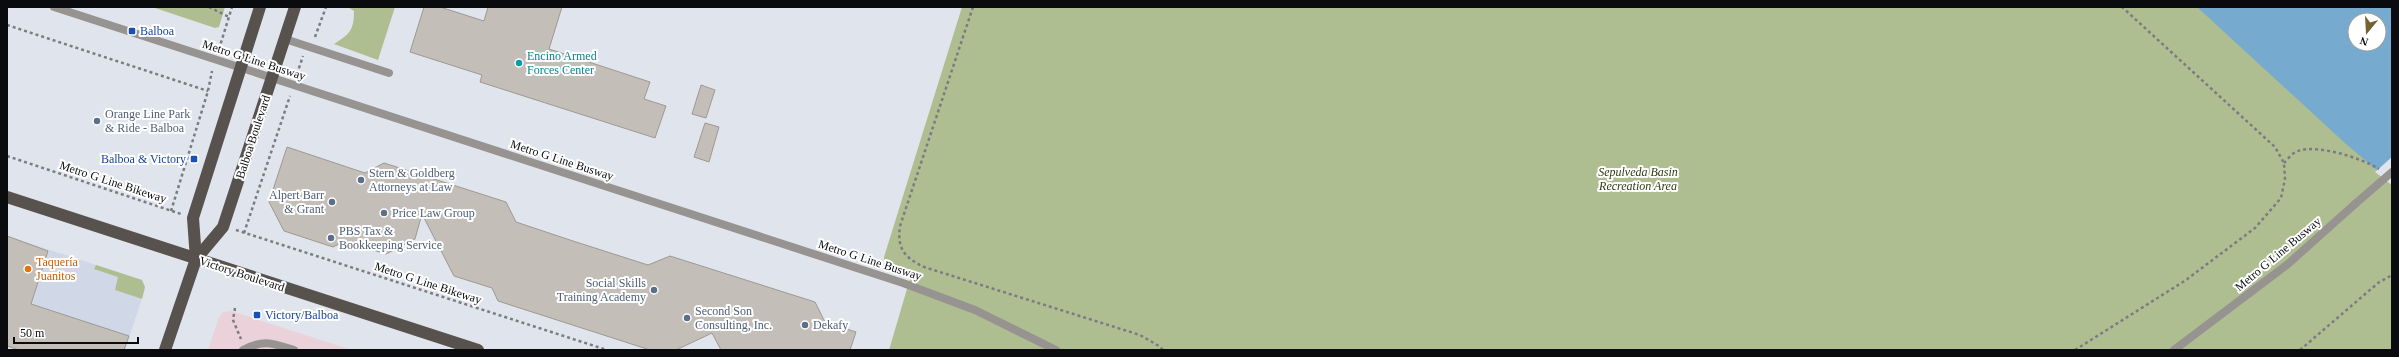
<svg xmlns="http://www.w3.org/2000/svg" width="2399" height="357" viewBox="0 0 2399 357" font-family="Georgia,serif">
<rect width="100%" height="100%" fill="#e0e4ec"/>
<!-- built -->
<polygon fill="#d0d7e6" points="7,236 142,280 145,289 125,350 19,350 8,346 28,283 7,242"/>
<!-- education -->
<polygon fill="#ebd2da" points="231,311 352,350 208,350 219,317 223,312"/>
<!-- green -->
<g fill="#aebe91" fill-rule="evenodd">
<polygon points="152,7 225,7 219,27 215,28"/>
<path d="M348,7H395L378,60L334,44C350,34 354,30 354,11Z"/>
<path d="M962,7H2392V350H889L912,272L884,263V257ZM2355,20H2379V44H2355Z"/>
<polygon points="96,265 142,280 145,287 142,299 115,290 118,277 94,269"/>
</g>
<!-- water -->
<path fill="#76abcf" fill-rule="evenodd" d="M2197,7H2392V183L2346,144ZM2355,20H2379V44H2355Z"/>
<!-- pier -->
<polygon fill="#e0e4ec" points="2392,157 2392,185 2375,172"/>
<!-- building -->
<g fill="#c3beb7" stroke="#9e9992">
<polygon points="424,7 440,7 484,21 488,7 562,7 549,49 650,82 644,99 666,106 655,138 480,82 482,75 410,52"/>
<polygon points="701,85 715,90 706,118 692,114"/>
<polygon points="705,123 719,127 709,162 694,157"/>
<polygon points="287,147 365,173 384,163 506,202 516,222 573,241 648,265 670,256 815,302 825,322 856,332 850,350 721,350 712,333 676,350 650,350 498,301 492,288 454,276 422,214 415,239 386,254 345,241 333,247 284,231 269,202"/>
<polygon points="7,236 48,251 31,304 129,336 124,350 19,350 7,346"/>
</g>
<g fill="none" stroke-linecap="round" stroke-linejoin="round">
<!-- path -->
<g stroke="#7a7c82" stroke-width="2.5" stroke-dasharray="3 3" stroke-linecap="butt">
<polyline points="209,7 229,17"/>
<path d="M973,7L900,226C897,249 904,257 924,267L1140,335L1159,346L1163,350"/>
<polyline points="7,25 208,91"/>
<polyline points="315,37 326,7"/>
<polyline points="219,49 232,7"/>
<polyline points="297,74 303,56"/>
<polyline points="7,156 181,214"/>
<path d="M2284,163C2288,159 2293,152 2298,151C2318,144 2361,158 2379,169"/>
<polyline points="171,211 208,91 212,71"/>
<polyline points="236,230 607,350"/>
<polyline points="244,233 290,96"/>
<polyline points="235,308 233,320 241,339"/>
<polyline points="2075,350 2186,280 2255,228 2281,198 2285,179 2284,163 2275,147 2122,7"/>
<polyline points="2300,350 2378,283 2392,275"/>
</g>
<!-- lane -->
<g stroke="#969391" stroke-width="8">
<polyline points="54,7 903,283 975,310 1056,350"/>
<polyline points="285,39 389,73"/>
<path d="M243,350C264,339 272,343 294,350"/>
<polyline points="2174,350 2288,264 2355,204"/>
</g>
<!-- primary -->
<g stroke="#57524d" stroke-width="12">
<polyline points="7,197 478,350"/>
<polyline points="196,259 193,218 260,7"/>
<polyline points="165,350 196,259 223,227 295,7"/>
</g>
<!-- lane-bridge -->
<polyline stroke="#969391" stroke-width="8" points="2355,204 2392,172"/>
</g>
<!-- markers -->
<g fill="#1a4fb4" stroke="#fff" stroke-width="1.5">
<rect x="128" y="27" width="8" height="8" rx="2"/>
<rect x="190" y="155" width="8" height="8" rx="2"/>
<rect x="253" y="311" width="8" height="8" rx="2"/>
</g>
<circle fill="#0f9aa8" stroke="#fff" stroke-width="1.5" cx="519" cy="63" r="4"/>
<g fill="#5c6f8a" stroke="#fff" stroke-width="1.5">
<circle cx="97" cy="121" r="4"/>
<circle cx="361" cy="180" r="4"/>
<circle cx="332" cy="202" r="4"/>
<circle cx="384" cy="213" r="4"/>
<circle cx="331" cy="238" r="4"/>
<circle cx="654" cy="290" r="4"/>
<circle cx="687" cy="318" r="4"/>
<circle cx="805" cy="325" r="4"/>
</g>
<circle fill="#e8710a" stroke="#fff" stroke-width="1.5" cx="28" cy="269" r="4"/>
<g text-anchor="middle" stroke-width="4" stroke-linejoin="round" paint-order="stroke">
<!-- transit labels -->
<g font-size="12" fill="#164399" stroke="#fff" text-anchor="start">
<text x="140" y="35">Balboa</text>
<text x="186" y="163" text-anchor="end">Balboa &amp; Victory</text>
<text x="265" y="319">Victory/Balboa</text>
</g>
<!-- culture labels -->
<g font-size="12" fill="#0d838f" stroke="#fff" text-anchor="start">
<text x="527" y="60">Encino Armed<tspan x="527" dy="14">Forces Center</tspan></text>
</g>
<!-- street labels -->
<g font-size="12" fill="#0a0b0e" stroke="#fff">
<text transform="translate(254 60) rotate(18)" y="4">Metro G Line Busway</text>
<text transform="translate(253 137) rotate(-72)" y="4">Balboa Boulevard</text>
<text transform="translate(562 160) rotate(18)" y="4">Metro G Line Busway</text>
<text transform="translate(113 182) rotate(18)" y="4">Metro G Line Bikeway</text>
<text transform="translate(2278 254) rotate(-40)" y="4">Metro G Line Busway</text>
<text transform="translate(870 260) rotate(18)" y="4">Metro G Line Busway</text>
<text transform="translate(242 274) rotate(18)" y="4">Victory Boulevard</text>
<text transform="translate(428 283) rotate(18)" y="4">Metro G Line Bikeway</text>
</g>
<!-- service labels -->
<g font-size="12" fill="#4e5e75" stroke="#fff" text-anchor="start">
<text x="105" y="118">Orange Line Park<tspan x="105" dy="14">&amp; Ride - Balboa</tspan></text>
<text x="369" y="177">Stern &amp; Goldberg<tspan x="369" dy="14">Attorneys at Law</tspan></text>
<text x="324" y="199" text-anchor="end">Alpert Barr<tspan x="324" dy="14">&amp; Grant</tspan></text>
<text x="392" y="217">Price Law Group</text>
<text x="339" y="235">PBS Tax &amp;<tspan x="339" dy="14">Bookkeeping Service</tspan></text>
<text x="646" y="287" text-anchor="end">Social Skills<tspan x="646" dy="14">Training Academy</tspan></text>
<text x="695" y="315">Second Son<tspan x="695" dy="14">Consulting, Inc.</tspan></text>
<text x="813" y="329">Dekafy</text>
</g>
<!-- park labels -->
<g font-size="12" font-style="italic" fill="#2e3a11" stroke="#fff">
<text x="1638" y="176">Sepulveda Basin<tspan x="1638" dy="14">Recreation Area</tspan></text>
</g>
<!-- food labels -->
<g font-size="12" fill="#c56008" stroke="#fff" text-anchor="start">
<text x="36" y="266">Taquería<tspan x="36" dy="14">Juanitos</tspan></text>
</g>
</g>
<!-- border -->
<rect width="2399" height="357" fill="none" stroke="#0a0b0e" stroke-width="16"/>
<!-- north arrow -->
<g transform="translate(2367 32) rotate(198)"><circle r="19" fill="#ffffff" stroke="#9d9d9f"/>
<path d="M0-3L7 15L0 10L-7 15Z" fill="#736331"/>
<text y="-6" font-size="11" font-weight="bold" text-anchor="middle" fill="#0a0b0e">N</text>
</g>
<!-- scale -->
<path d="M14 337v6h124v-6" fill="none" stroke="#0a0b0e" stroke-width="2"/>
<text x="20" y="337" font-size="12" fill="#0a0b0e" stroke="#ffffff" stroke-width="3" paint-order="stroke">50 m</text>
</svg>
